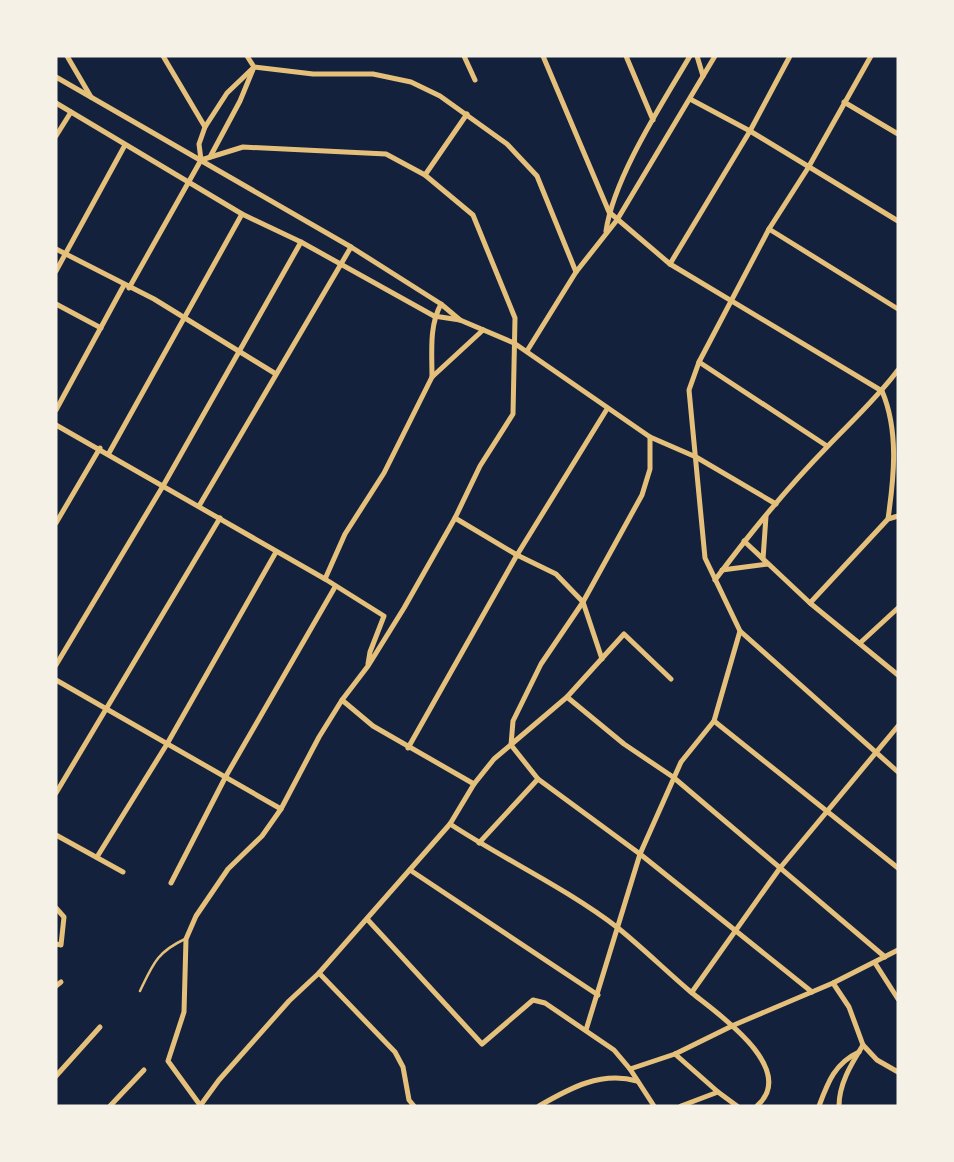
<svg xmlns="http://www.w3.org/2000/svg" width="954" height="1162" viewBox="0 0 954 1162" font-family="Poppins,sans-serif">
<rect width="100%" height="100%" fill="#14213d"/>
<g fill="none" stroke-linecap="round" stroke-linejoin="round">
<!-- service -->
<path stroke="#e5c07b" stroke-width="2.5" d="M140,991C153,964 157,952 185,939"/>
<!-- minor -->
<g stroke="#e5c07b" stroke-width="5">
<polyline points="67,56 91,97"/>
<polyline points="163,56 205,127 199,144 201,160"/>
<polyline points="247,56 254,67 313,74 373,74 411,82 440,96 507,144 537,176 576,272"/>
<polyline points="464,56 475,80"/>
<path d="M543,56L609,212L670,264L882,391C899,431 894,477 888,519"/>
<polyline points="626,56 653,120"/>
<polyline points="697,56 703,76"/>
<polyline points="56,77 351,247 441,304 460,320"/>
<polyline points="690,99 750,131 898,221"/>
<polyline points="844,102 898,134"/>
<polyline points="56,103 242,214 301,242 434,316 460,320 514,343 650,437 696,457 776,504"/>
<polyline points="205,127 227,93 252,69"/>
<polyline points="56,136 71,112"/>
<polyline points="210,157 240,101 254,67"/>
<polyline points="425,175 467,114"/>
<polyline points="769,229 898,309"/>
<path d="M606,231C614,177 662,104 690,56"/>
<polyline points="56,249 154,299 276,374"/>
<polyline points="670,264 750,131 790,56"/>
<polyline points="56,271 125,145"/>
<polyline points="129,288 201,160"/>
<polyline points="56,304 101,328"/>
<polyline points="527,351 576,272 617,220 715,56"/>
<polyline points="699,362 827,446"/>
<path d="M432,377C432,352 429,326 441,304"/>
<polyline points="56,410 124,285"/>
<polyline points="56,425 325,579 384,616 370,652 368,664"/>
<polyline points="650,437 650,469 642,495 583,602 541,664 513,721 511,745 538,779 640,854 812,992"/>
<polyline points="109,453 242,214"/>
<polyline points="199,506 351,247"/>
<polyline points="455,518 517,555 556,574 583,602 602,659"/>
<polyline points="56,523 100,448"/>
<polyline points="744,541 810,603 898,675"/>
<polyline points="763,559 766,516"/>
<polyline points="722,570 768,564"/>
<polyline points="325,579 345,534 384,473 432,377 483,330"/>
<path d="M715,580C750,533 787,488 828,446C852,421 877,398 898,370"/>
<polyline points="810,603 888,519 898,516"/>
<polyline points="740,631 898,772"/>
<polyline points="860,643 898,608"/>
<polyline points="56,665 163,486 301,242"/>
<polyline points="56,680 281,809"/>
<polyline points="567,697 624,744 673,777 885,957"/>
<polyline points="342,700 373,726 474,784"/>
<polyline points="714,721 898,868"/>
<polyline points="408,748 517,555 607,409"/>
<polyline points="56,793 220,518"/>
<path d="M450,824C505,860 566,888 618,928C644,949 667,972 692,993C717,1013 799,1069 757,1106"/>
<polyline points="56,835 123,872"/>
<polyline points="479,843 538,779"/>
<polyline points="97,857 167,744 276,552"/>
<polyline points="410,870 598,995"/>
<polyline points="171,883 226,776 335,587"/>
<polyline points="56,908 64,917 61,945 56,944"/>
<polyline points="367,919 482,1044 533,1000 545,1003 614,1050 630,1069 654,1106"/>
<polyline points="875,963 898,999"/>
<polyline points="319,973 395,1052 403,1067 409,1100 414,1106"/>
<polyline points="833,983 849,1007 863,1045 877,1060 898,1072"/>
<polyline points="56,986 61,982"/>
<polyline points="692,992 780,868 898,726"/>
<polyline points="586,1030 640,854 681,762 714,721 740,631 705,558 689,390 699,362 769,229 808,168 871,56"/>
<polyline points="675,1054 718,1092 737,1106"/>
<polyline points="630,1069 675,1054 734,1025 833,983 898,950"/>
<polyline points="56,1076 100,1027"/>
<polyline points="200,1105 168,1061 184,1012 186,939 196,916 228,869 262,836 281,809 319,737 342,700 368,666 404,608 455,518 480,466 513,414 515,318 473,215 425,175 386,154 243,147 201,160"/>
<polyline points="110,1106 144,1070"/>
<polyline points="200,1106 219,1080 289,1001 319,973 450,824 474,784 494,759 567,697 624,634 671,679"/>
<path d="M539,1106C570,1088 601,1071 637,1081"/>
<polyline points="681,1106 718,1092"/>
<path d="M819,1106C828,1082 835,1063 859,1052"/>
<path d="M839,1106C839,1083 852,1063 863,1045"/>
</g>
</g>
<!-- border -->
<rect width="954" height="1162" fill="none" stroke="#f6f1e7" stroke-width="115"/>
</svg>
